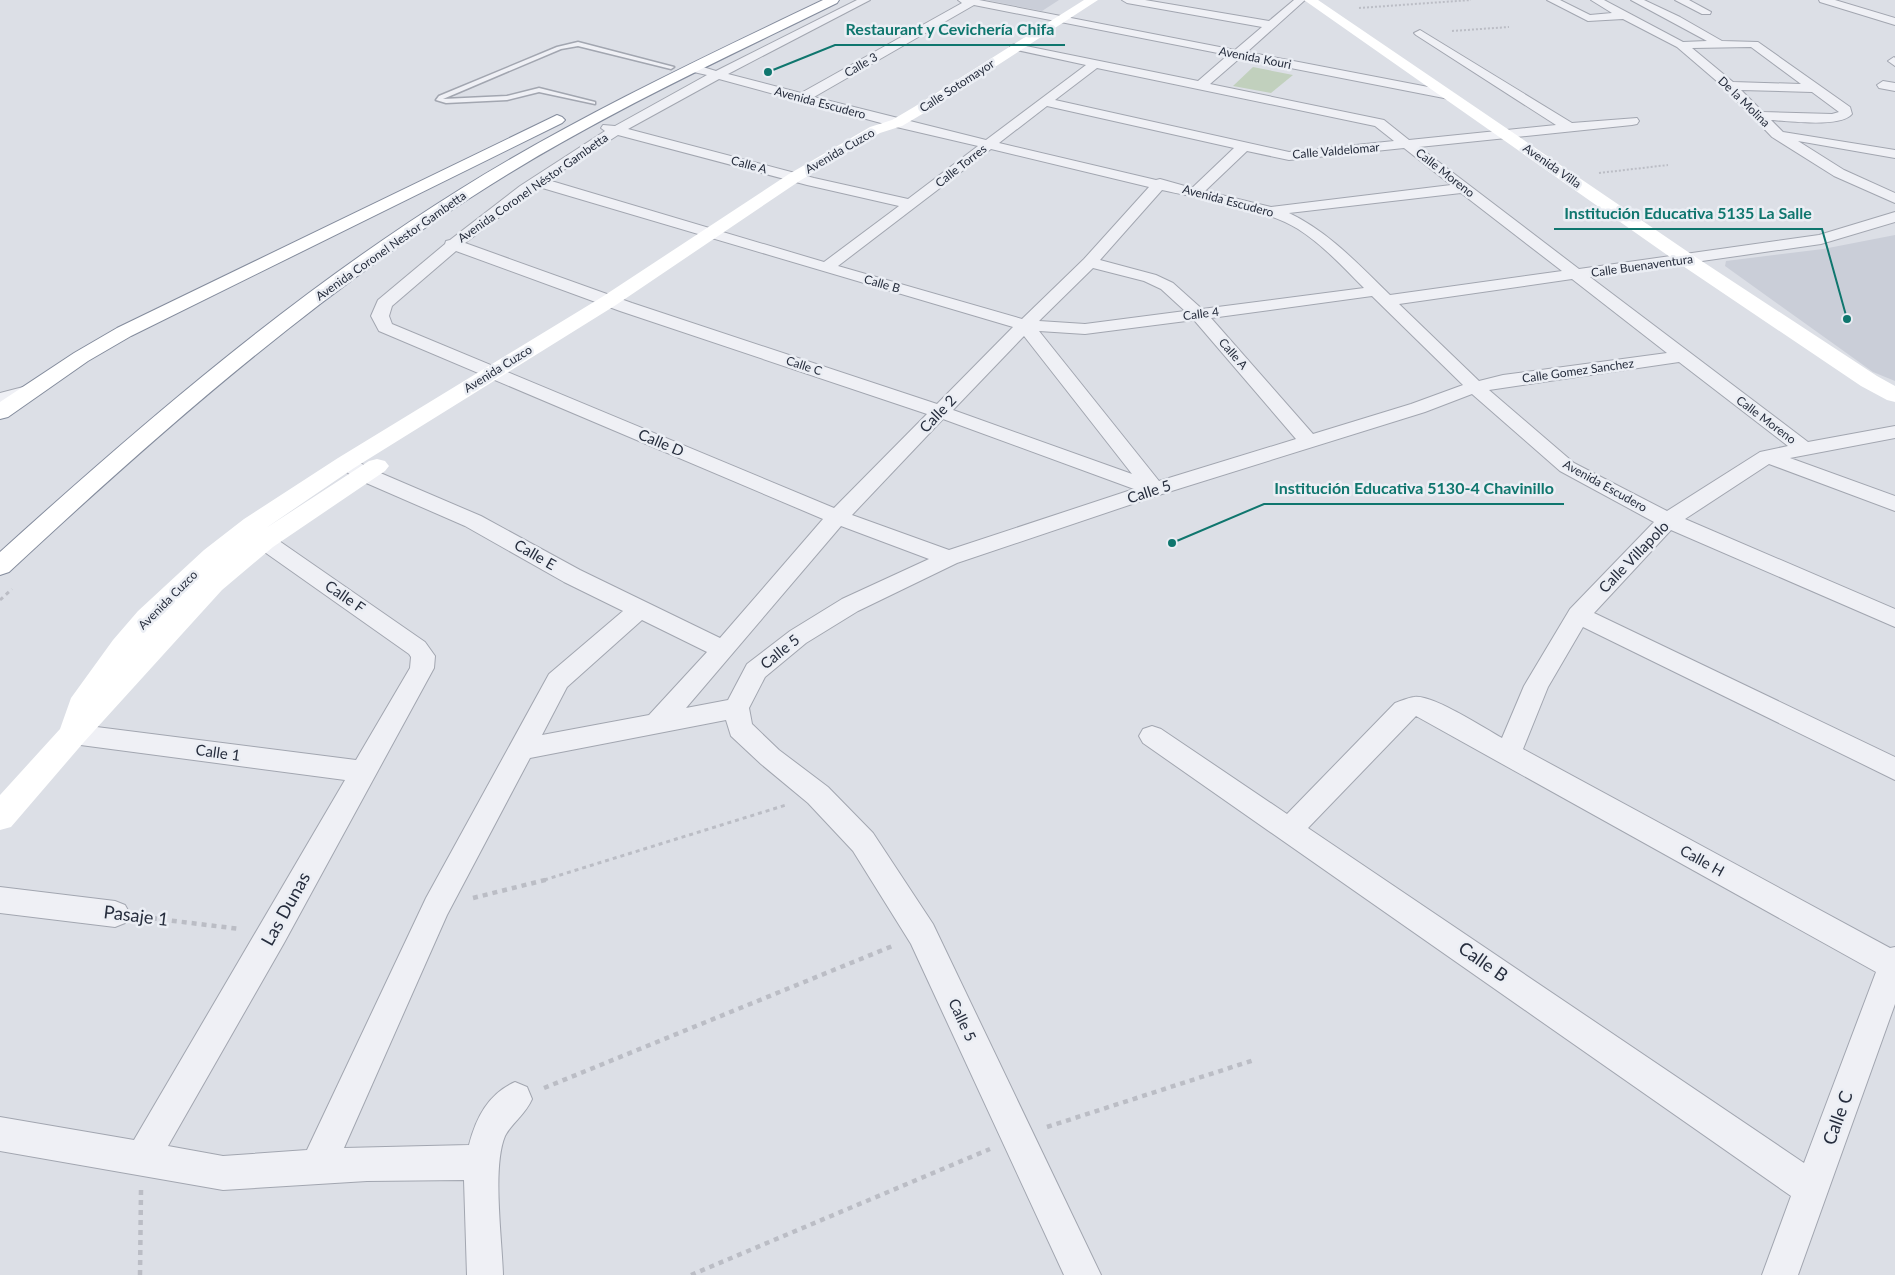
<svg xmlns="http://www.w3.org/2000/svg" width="1895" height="1275" viewBox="0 0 1895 1275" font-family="Lato,sans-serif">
<rect width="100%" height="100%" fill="#dcdfe6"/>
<!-- built -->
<g fill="#caced8">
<polygon points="986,0 1059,0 1042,11"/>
<polygon points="1895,235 1895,381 1873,372 1725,266 1726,261 1823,249"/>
</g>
<!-- green -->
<polygon fill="#c1d0bd" points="1253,67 1293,75 1271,93 1233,86"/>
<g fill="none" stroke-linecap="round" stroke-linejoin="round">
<!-- lane casing -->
<g stroke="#a2a6b0" stroke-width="3">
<polygon id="lane" points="578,42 674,67 671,69 578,46 561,49 443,99 507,96 539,88 595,102 595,104 539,92 507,100 446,103 436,100 439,96 557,47"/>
</g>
<!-- street casing -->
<g stroke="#a2a6b0" stroke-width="2">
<g id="street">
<path d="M857,0H870L728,74L801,93L962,3L958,0H979L1235,50L1262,27L1127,3L1122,0H1145L1269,21L1294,0H1305L1247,52L1449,91L1455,95L1449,99L1240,58L1210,84L1384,120L1409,140L1556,125L1416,35L1414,33L1420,30L1572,123L1637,118L1639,121L1637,124L1632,125L1419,147L1579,269L1819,235L1895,212V222L1821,244L1590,277L1808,442L1895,426V438L1790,458L1895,496V511L1769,464L1685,519L1895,609V627L1671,530L1594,613L1895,757V780L1583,627L1548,687L1523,749L1890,948L1895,947V1004L1798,1275H1762L1791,1196L1143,743L1139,736L1143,729L1152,726L1161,729L1287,814L1395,703C1401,701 1407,698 1414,697C1432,694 1484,728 1502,738L1524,686L1570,609L1654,522L1560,471L1472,394L1425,412L1162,494L957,563L858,611L806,643L765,677L749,708L752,724L779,750L828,787L873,833L933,924L1101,1275H1064L911,944L853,851L808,803L761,764L731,736L726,720L530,758L447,915L344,1148L469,1145C476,1118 488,1094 515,1082L527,1087L532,1099C525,1115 511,1124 505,1136C492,1167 502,1239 503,1275H467L464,1180L367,1181L223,1190L0,1151V1117L134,1140L345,780L73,744L64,741L60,734L64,727L73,724L356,760L410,668L411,657L409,654L256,546L253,541L256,536L264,534L272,536L425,642L435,656L434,668L284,943L168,1146L223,1156L307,1150L426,898L549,674L623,611L564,582L465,526L357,479L339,467L336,463L339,459L346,457L353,459L371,469L481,516L580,570L720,638L823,519L379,331L371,316L378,300L445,244L446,241L450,240L520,186L605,131L601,128L603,125L615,126L707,75L689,71L687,68L689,65L693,64L716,71ZM974,5L1228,55L1198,81L1016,44L1012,45L1010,47L1012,49L1086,65L986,140L814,97ZM1097,68L1375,126L1394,141L1289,152L1055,100ZM719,79L892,126L978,146L908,199L814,178L628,129ZM1047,106L1234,148L1192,188L1160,179L1156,180L999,143ZM618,135L807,185L899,206L824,262L548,180ZM1404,148L1451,185L1271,207L1205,191L1247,151L1289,160ZM991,149L1149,187L1084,259L1022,319L838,266ZM539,187L1013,327L937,404L632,303L465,243ZM1162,190C1202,199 1264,208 1298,229C1323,245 1343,267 1364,288L1202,309L1173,283L1156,275L1100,260ZM1461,193L1562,271L1390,295C1359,265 1329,232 1289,213ZM456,251L620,311L927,414L834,508L392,324L389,316L392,306ZM1093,268L1144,281L1161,289L1185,311L1085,324L1039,321ZM1572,279L1667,353L1503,375L1479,381L1399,304ZM1372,296L1463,385L1411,404L1313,434L1211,318ZM1194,320L1296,439L1159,481L1039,331L1085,334ZM1024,336L1132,474L953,410ZM1679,362L1788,446L1760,452L1667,511L1574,463L1489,390ZM943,419L1134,489L949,550L852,515ZM841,526L929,559L842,599L790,631L747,664L728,700L686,708ZM642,620L707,652L649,715L542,735L567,687ZM1416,716L1876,972L1804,1163L1308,828Z"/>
<path d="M1547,0H1560L1590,15L1612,13L1591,0H1604L1683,42L1707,41L1631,0H1644L1680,17L1722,41L1758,42L1850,107L1852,114C1841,128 1789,121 1771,120L1783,132L1895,150V158L1798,141L1844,170L1895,193V203L1834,176L1772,137L1726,89L1677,47L1623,19L1588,21ZM1751,47L1801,84L1733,82L1692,48ZM1741,90L1812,92L1839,112L1832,114L1763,112Z"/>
<polygon points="1675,0 1689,0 1711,12 1710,14 1702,14"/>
<polygon points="1819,0 1835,0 1895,18 1895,25 1820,2"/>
<polygon points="1894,57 1895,58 1895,66 1888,61"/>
<polygon points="1883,81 1895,83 1895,91 1879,88 1877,85"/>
<polygon points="27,386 34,388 36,392 34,396 0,405 0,393"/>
<polygon points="0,887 115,901 125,905 130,914 125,923 115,927 0,913"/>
</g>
</g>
<!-- highway casing -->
<g stroke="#848c9d" stroke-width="2">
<g id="highway">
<path d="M823,0H839L837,3C713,64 586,122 470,198C303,306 154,437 9,572L0,575V552C145,421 294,293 459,190C576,117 700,59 823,0Z"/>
<polygon points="557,115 562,117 565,120 562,123 131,336 88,361 8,417 0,419 0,402 74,353 117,328"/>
</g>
</g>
<!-- path-far2 -->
<g stroke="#bbbdc5" stroke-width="2" stroke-dasharray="2 2" stroke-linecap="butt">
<polyline points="1359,8 1471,0"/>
<polyline points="1452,31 1509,27"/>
<polyline points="1599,173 1668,165"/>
</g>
<!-- path-far1 -->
<g stroke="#bbbdc5" stroke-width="3" stroke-dasharray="4 4" stroke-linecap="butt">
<polyline points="0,600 12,589"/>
<polyline points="544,880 786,805"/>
</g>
<!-- path -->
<g stroke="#bbbdc5" stroke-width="4.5" stroke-dasharray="5 5" stroke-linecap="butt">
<polyline points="473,898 549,879"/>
<polyline points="142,917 240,929"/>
<polyline points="544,1088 895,945"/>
<polyline points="1047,1127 1254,1060"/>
<polyline points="140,1275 141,1190"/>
<polyline points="691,1275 990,1149"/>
</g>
<!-- lane -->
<use href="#lane" fill="#eff0f5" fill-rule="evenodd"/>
<!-- street -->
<use href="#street" fill="#eff0f5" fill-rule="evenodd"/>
<!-- secondary -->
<g fill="#fff" fill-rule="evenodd">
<polygon points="1084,0 1098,0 924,113 902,126 880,133 801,180 616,305 354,468 266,528 369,461 377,459 385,461 389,466 385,471 273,547 222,590 84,742 11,827 0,830 0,795 60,729 71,698 113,640 138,611 204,550 244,519 338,458 602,297 789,174 870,127 892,120 914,107"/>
<polygon points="1304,0 1318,0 1694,256 1877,376 1895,386 1895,402 1887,400 1861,386 1680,264"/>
</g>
<!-- highway -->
<use href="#highway" fill="#fff" fill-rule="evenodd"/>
</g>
<g text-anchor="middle" stroke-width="5" stroke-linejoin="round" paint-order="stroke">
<!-- far-street labels -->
<g font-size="12" fill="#262d3d" stroke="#ebeef4">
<text transform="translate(1255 58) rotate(11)" y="4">Avenida Kouri</text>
<text transform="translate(861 65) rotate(-30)" y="4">Calle 3</text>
<text transform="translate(957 86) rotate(-33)" y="4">Calle Sotomayor</text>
<text transform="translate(1744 102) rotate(44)" y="4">De la Molina</text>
<text transform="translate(820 103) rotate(15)" y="4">Avenida Escudero</text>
<text transform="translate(840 151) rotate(-30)" y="4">Avenida Cuzco</text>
<text transform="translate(1336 151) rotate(-5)" y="4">Calle Valdelomar</text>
<text transform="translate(749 165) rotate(15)" y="4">Calle A</text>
<text transform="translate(961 166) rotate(-38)" y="4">Calle Torres</text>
<text transform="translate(1552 166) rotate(35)" y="4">Avenida Villa</text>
<text transform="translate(1445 173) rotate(38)" y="4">Calle Moreno</text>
<text transform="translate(533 188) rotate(-35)" y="4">Avenida Coronel Néstor Gambetta</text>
<text transform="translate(1228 201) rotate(15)" y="4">Avenida Escudero</text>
<text transform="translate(391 246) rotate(-35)" y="4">Avenida Coronel Nestor Gambetta</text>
<text transform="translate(1642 266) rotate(-8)" y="4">Calle Buenaventura</text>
<text transform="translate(882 284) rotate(16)" y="4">Calle B</text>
<text transform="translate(1201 314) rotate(-7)" y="4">Calle 4</text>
<text transform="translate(1233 354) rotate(49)" y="4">Calle A</text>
<text transform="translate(804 366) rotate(18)" y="4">Calle C</text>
<text transform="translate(498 369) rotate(-32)" y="4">Avenida Cuzco</text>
<text transform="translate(1578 371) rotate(-8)" y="4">Calle Gomez Sanchez</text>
<text transform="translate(1766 420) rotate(37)" y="4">Calle Moreno</text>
<text transform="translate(1605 486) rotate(29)" y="4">Avenida Escudero</text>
<text transform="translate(168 600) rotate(-45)" y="4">Avenida Cuzco</text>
</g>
<!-- street labels -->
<g font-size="15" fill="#262d3d" stroke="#ebeef4">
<text transform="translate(938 414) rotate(-46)" y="5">Calle 2</text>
<text transform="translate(661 443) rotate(23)" y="5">Calle D</text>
<text transform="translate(1149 492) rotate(-18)" y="5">Calle 5</text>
<text transform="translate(535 555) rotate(30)" y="5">Calle E</text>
<text transform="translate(1634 557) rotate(-46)" y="5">Calle Villapolo</text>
<text transform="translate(345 597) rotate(35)" y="5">Calle F</text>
<text transform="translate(780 652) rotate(-39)" y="5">Calle 5</text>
<text transform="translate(218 753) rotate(8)" y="5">Calle 1</text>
<text transform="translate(1702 861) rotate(29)" y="5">Calle H</text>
<text transform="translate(962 1020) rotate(65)" y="5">Calle 5</text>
</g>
<!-- near-street labels -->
<g font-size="18" fill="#262d3d" stroke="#ebeef4">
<text transform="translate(286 909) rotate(-61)" y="6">Las Dunas</text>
<text transform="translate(136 916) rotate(7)" y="6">Pasaje 1</text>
<text transform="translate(1483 962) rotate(35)" y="6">Calle B</text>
<text transform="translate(1838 1118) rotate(-70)" y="6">Calle C</text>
</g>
</g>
<!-- callouts -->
<path fill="none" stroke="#0f766e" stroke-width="2" d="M768 72L835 45H1065M1847 319L1822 229H1554M1172 543L1264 504H1564"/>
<g fill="#0f766e" stroke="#ebeef4" stroke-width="2">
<circle cx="768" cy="72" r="5"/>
<circle cx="1847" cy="319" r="5"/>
<circle cx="1172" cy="543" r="5"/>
</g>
<g font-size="16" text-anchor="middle" font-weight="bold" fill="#0f766e" stroke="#ebeef4" stroke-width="5" stroke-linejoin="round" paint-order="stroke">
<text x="950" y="35">Restaurant y Cevichería Chifa</text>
<text x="1688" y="219">Institución Educativa 5135 La Salle</text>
<text x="1414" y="494">Institución Educativa 5130-4 Chavinillo</text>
</g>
</svg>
